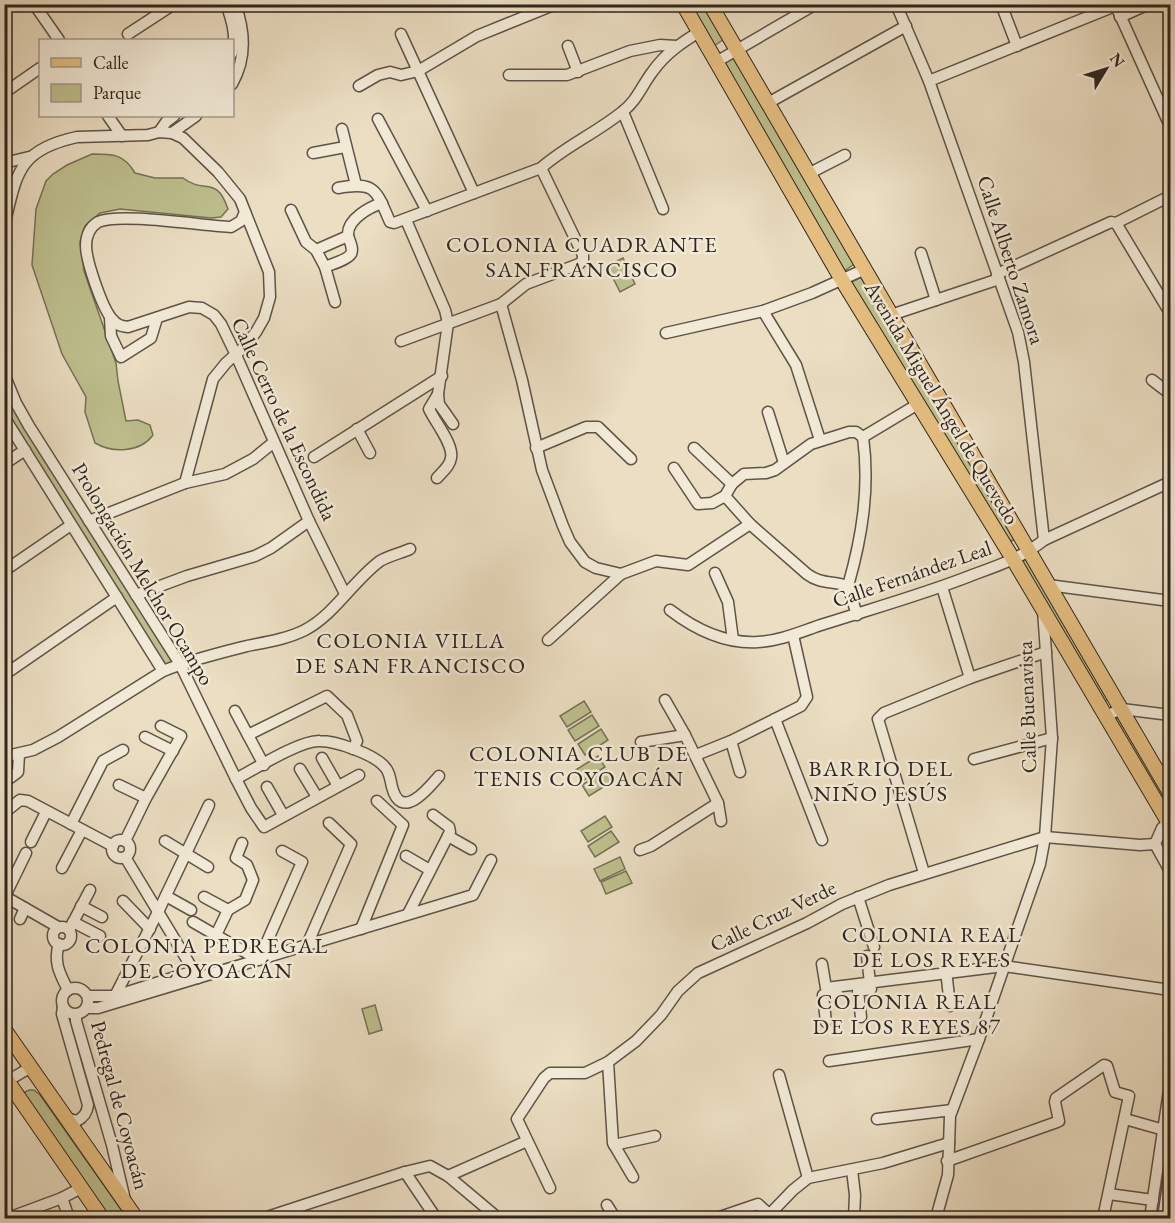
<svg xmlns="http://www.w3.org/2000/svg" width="1175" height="1223" viewBox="0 0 1175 1223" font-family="'EB Garamond',serif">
<rect width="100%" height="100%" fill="#ebdec2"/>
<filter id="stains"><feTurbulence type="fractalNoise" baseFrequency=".00333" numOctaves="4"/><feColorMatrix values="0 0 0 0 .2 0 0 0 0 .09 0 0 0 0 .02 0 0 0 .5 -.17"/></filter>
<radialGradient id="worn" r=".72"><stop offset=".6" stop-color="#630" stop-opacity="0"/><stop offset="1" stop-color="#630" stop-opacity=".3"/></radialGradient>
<!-- green -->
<g fill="#bebf8e" stroke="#767256" stroke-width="1.5">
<polygon points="689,5 704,5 724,39 714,46"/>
<polygon points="734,57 854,264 843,272 723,63"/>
<path d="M92,154C113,154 124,154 135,173L155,178H183C205,195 216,174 228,209L221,217L211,218L120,209L100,213L85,226L80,242L84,271L116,363L118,381L126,421L138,420L150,425L153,435C140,453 112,453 95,443L85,412L86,397L62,354L32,265L36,209L46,181L53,174L67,165Z"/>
<polygon points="623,258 635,284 620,292 607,266"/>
<polygon points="861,277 934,396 1017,538 1008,543 850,283"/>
<polygon points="4,377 173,662 163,666 5,414"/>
<polygon points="1028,559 1111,699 1101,702 1019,563"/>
<polygon points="584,701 591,712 567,727 560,716"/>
<polygon points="592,715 599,726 575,741 568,730"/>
<polygon points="1121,718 1170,800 1170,805 1167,808 1115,719"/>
<polygon points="601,729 608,740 585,755 578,744"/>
<polygon points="598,756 605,767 581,782 574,771"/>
<polygon points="606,770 613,781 589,796 582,785"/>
<polygon points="605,816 612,827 588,842 581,831"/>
<polygon points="611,831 619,842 595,857 588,846"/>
<polygon points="620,857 625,869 600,881 594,869"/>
<polygon points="626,871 632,883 606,894 601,882"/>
<polygon points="375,1005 382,1030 369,1034 362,1009"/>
<polygon points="29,1090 34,1090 40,1095 127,1218 106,1218 25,1097 25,1092"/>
<polygon points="1170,1112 1170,1142 1160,1212 1156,1211"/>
</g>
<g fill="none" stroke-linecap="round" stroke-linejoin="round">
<!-- minor casing -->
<g stroke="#5e5347" stroke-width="13">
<g id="minor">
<polyline points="34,4 59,40"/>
<path d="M226,4C232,20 237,37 232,53"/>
<polyline points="896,4 929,81 1018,332 1024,362 1044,540"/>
<polyline points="1001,4 1017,46"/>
<polyline points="1115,4 1170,126"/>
<polyline points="1120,17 1149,4"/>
<polyline points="128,34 174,4"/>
<polyline points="401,34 474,193"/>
<polyline points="568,46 578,72"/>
<polyline points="716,62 816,4"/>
<polyline points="509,75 567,75 630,51 660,45 676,46"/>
<polyline points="929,81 1115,6"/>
<path d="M232,84C247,58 245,31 235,4"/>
<polyline points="359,86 378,75 390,72 401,75 418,71 477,36 556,4"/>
<polyline points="4,93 40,68"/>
<polyline points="768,103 906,26"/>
<polyline points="623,112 663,209"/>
<polyline points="108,116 122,136"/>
<polyline points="378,119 427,211"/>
<polyline points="342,129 356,185"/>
<polyline points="159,132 166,122 174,116"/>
<polyline points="172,133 196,116"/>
<polyline points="313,153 345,147"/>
<polyline points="4,163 29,157"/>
<polyline points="808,174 845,155"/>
<path d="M338,188C376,181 376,190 390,222L394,223L541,168C566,146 596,133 622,112C637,101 642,85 653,71C665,54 681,43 699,32"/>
<polyline points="291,210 306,242 316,250 325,267 335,302"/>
<path d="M245,212L241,221L231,227C204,226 119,212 98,222C90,227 86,236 86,246C86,260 102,308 112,319C117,325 120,326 128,327L189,307L202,308L214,315L221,324L236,355L309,521L345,594"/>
<polyline points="406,220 445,310 448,323 438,394 439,404 453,424"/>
<polyline points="1116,223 1170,313"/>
<path d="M4,226C17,174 17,150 77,137L148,135L159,132L172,133L183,138L218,172L240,199L269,272L270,297L264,318L256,332L243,348L226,363L213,379L185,483"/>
<polyline points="316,250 348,236"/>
<polyline points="921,253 936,300"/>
<path d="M325,267C332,264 347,260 351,254C354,248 349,241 348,235C347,219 370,207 382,203"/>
<polyline points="997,274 1111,222 1116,223 1170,196"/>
<polyline points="501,304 522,380 542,470 563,526 570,542 585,562 596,568 621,574"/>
<polyline points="763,311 796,365 820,440"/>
<polyline points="891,315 999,279"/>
<polyline points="110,318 111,336 121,357 151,338 157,318"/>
<polyline points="666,333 763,311 812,293 863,270"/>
<polyline points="401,341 501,304 526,284 579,264 583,260 583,255 541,168"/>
<polyline points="4,374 16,403 29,426 180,664 236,779 251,808 264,827 359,775"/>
<polyline points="1152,380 1165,390 1170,388"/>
<polyline points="768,412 784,463"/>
<polyline points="4,417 163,671"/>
<polyline points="357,429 370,453"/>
<polyline points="863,437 918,404"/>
<polyline points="536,448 586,427 598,427 631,459"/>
<polyline points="694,448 732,484"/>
<polyline points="314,457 442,376"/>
<polyline points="4,464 25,450"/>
<polyline points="674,468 698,504 712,503 725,496"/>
<path d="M437,478C442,472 450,466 451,458C454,445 435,422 429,409L438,394"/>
<polyline points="725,496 732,484 744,474 766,473 775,470 811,444 849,432 856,432 863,437"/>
<path d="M725,496L750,524L807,574C820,584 833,581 848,586"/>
<polyline points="89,521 185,483 225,474 253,459 274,442"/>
<polyline points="4,571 71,525"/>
<polyline points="715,573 728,602 733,640"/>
<polyline points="1048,585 1170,601"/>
<path d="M848,586C862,537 870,488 863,437"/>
<polyline points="848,586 857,615"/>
<polyline points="942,587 970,678"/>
<polyline points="136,595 187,576 255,556 271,548 309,521"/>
<path d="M670,610C696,630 725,644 758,642C781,641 802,631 824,624C874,608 925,594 975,574C1000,565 1023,557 1044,540L1170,482"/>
<polyline points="548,640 621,574 656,561 688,565 750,524"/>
<polyline points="4,675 117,597"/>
<polyline points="665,700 685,735"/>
<polyline points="235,711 264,765"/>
<polyline points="1105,716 1122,709 1170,715"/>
<polyline points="775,719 822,840"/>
<polyline points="248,735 327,696 347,715 357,741 353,749"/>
<polyline points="145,737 173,751"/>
<polyline points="731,741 740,772"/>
<path d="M4,750L11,755L33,750L58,737L163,671C190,660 219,653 247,646C267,642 287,639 305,630C335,614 353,581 380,561C388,556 401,553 410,549"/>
<polyline points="696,755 731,741 801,706 807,697 793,635"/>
<polyline points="322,758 338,786"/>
<polyline points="974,759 1052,738"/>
<polyline points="300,769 317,797"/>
<polyline points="4,776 10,778 18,772 19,754"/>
<path d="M236,779C255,769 300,740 320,741C336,741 373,754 384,766C390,772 390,779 392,787C401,822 428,789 439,776"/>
<polyline points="119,785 146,798"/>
<polyline points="267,787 283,815"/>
<polyline points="718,803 721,821"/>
<polyline points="4,813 20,800 28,801 113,846"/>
<polyline points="1170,820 1162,828 1155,844 1170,871"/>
<polyline points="71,824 103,761 123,750"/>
<polyline points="448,836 471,849"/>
<circle cx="121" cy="849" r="9"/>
<polyline points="125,841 146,798 181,736 161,726"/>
<polyline points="165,841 208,867"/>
<polyline points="31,842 46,812"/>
<polyline points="640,850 651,846 718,803 685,735 641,742"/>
<polyline points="406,856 430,870"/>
<polyline points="125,857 198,978"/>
<polyline points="62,868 82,830"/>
<polyline points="924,873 878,719 884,713 970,678 1046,652"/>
<polyline points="4,896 58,927"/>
<polyline points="5,896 26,853"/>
<polyline points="166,896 191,910"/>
<polyline points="204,897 228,910 216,935"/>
<polyline points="858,897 874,947"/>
<polyline points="123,901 150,929"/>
<polyline points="81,906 102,917"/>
<polyline points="228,910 245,900 253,880 247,865 236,858 242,843"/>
<polyline points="408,914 450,832 449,827 433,815"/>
<polyline points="20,919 25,908"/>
<polyline points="73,922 100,936"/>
<polyline points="193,922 259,960 302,862 282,851"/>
<circle cx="62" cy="936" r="9"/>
<polyline points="361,929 403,825 377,801"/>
<polyline points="69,930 90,890"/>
<path d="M59,944C53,962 60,974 68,990"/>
<polyline points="307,945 351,844 329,823"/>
<polyline points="867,956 870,983"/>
<polyline points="822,964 826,988 1004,966 1170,990"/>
<polyline points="947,979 950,1006"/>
<circle cx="75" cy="1001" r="13"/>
<polyline points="88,996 115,996 194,971 200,973"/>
<polyline points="115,996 158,912 209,805"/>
<path d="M63,1007L62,1014L88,1105C87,1113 84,1117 77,1121L66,1118"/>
<polyline points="87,1008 98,1008 473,895 491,860"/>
<polyline points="76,1015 76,1021 112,1145 125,1200"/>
<polyline points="861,1017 858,991 871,989"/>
<polyline points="826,1022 823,995 837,993"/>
<polyline points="829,1061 979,1039"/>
<polyline points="608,1062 613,1143 633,1177"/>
<polyline points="779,1075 808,1178"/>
<polyline points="4,1083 31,1067"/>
<polyline points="877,1119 952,1110"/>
<polyline points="1125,1119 1164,1130"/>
<polyline points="614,1145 655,1136"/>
<polyline points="947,1161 1057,1122 1059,1121 1055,1102 1056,1098 1104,1065 1107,1066 1115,1092 1129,1096 1103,1218"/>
<polyline points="852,1170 855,1195 854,1218"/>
<polyline points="405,1172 436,1218"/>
<polyline points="448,1176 527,1141"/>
<polyline points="550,1188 517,1119 544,1078 550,1073 585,1073 608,1062 636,1041 661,1015 678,991 698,973 807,923 842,904 889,885 1045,837 1140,845 1155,844"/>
<polyline points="1109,1194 1153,1200"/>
<polyline points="62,1198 69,1218"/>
<polyline points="607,1205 615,1218"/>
<polyline points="8,1218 62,1198 81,1188"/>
<polyline points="264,1218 405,1172 430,1166 448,1176 498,1218"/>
<polyline points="717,1218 758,1204 769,1214"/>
<polyline points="766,1218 793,1190 808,1178 883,1163 949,1143"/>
<polyline points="936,1218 948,1175 950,1116 979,1039 1040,864 1045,837 1052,738 1043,610"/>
<polyline points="1150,1218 1170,1084"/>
<polyline points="1163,1218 1170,1171"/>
</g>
</g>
<!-- major casing -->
<g stroke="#2f251e" stroke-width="16">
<g id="major">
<polyline points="683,4 842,280 1013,559 1170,825"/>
<polyline points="710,4 1170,793"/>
<polyline points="4,1029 136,1218"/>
<polyline points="4,1076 102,1218"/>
</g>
</g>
<!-- minor -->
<use href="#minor" stroke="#f2ead7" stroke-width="10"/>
<!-- major -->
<use href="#major" stroke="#e6bf81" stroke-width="14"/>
</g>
<g text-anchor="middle" stroke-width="5" stroke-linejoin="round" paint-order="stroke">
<!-- street labels -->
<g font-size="21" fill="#2f251e" stroke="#f2ead7">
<text transform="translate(1011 260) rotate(72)" y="7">Calle Alberto Zamora</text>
<text transform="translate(942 403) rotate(59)" y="7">Avenida Miguel Ángel de Quevedo</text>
<text transform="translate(284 419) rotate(65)" y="7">Calle Cerro de la Escondida</text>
<text transform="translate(143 574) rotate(59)" y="7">Prolongación Melchor Ocampo</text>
<text transform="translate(912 574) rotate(-19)" y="7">Calle Fernández Leal</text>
<text transform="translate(1027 707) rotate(-92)" y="7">Calle Buenavista</text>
<text transform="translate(773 916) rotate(-26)" y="7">Calle Cruz Verde</text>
<text transform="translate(120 1105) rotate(75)" y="7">Pedregal de Coyoacán</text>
</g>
<!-- neighbourhood labels -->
<g font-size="22" letter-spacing="1.5" fill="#2f251e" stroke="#f2ead7">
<text x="582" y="252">COLONIA CUADRANTE<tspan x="582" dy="25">SAN FRANCISCO</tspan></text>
<text x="411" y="648">COLONIA VILLA<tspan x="411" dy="25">DE SAN FRANCISCO</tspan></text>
<text x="579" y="761">COLONIA CLUB DE<tspan x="579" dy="25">TENIS COYOACÁN</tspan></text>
<text x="881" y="776">BARRIO DEL<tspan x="881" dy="25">NIÑO JESÚS</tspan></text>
<text x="932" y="942">COLONIA REAL<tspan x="932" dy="25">DE LOS REYES</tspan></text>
<text x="207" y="953">COLONIA PEDREGAL<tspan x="207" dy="25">DE COYOACÁN</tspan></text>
<text x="907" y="1009">COLONIA REAL<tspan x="907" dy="25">DE LOS REYES 87</tspan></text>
</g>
</g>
<!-- margin -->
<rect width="1175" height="1223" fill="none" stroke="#ebdec2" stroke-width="24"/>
<rect x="6" y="6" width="1163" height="1211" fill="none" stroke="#2f251e" stroke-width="3"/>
<rect x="12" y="12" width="1151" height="1199" fill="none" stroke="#2f251e" stroke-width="1.5"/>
<!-- legend -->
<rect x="39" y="39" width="195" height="78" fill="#f2ead7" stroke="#a49b8d" stroke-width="1.5"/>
<rect x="51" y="58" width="30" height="9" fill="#e6bf81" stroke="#a49b8d" stroke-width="1.5"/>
<text x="93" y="69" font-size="18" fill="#2f251e">Calle</text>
<rect x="51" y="84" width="30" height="18" fill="#bebf8e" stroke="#a49b8d" stroke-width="1.5"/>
<text x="93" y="99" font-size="18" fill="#2f251e">Parque</text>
<!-- north arrow -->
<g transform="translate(1106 69) rotate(52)" stroke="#f2ead7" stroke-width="4.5" paint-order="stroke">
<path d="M0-4.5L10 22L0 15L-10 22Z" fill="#2f251e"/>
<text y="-9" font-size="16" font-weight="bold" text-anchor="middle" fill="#2f251e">N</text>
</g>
<rect width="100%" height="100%" filter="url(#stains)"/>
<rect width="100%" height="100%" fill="url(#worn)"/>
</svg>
